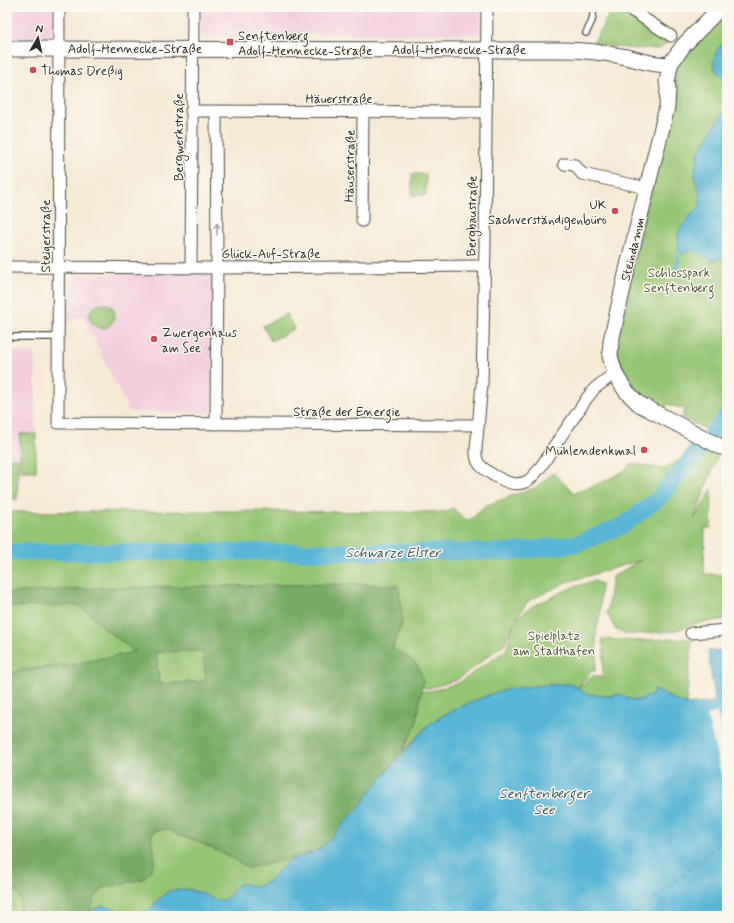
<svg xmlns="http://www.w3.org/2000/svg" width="734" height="923" viewBox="0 0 734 923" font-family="Mynerve,sans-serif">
<rect width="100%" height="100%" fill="#fbf7ec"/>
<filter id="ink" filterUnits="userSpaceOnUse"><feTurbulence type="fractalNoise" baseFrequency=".025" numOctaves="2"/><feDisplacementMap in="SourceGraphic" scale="8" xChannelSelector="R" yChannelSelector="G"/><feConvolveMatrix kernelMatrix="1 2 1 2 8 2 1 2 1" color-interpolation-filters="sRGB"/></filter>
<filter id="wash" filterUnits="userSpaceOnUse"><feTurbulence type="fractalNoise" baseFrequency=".012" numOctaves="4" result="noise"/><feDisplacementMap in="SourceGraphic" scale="16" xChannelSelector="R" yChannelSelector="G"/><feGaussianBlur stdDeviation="0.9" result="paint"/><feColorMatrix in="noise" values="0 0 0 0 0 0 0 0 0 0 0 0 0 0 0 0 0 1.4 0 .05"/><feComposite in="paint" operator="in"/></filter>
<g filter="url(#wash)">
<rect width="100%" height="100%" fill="#f6ead5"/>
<!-- built -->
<g fill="#f3cfde">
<polygon points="7,7 52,7 52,34 43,40 7,40"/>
<polygon points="201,7 482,7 481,34 298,34 289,39 251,38 243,37 243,35 239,35 239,37 205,38 201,35"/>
<polygon points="214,270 212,413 129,412 83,316 64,324 76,275"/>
<polygon points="7,273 9,351 36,352 36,434 20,434 19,501 7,501"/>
</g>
<!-- green -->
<g fill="#96c573" stroke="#60784f">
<polygon points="613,7 615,7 668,42 661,48 658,49 643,48 635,49 592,44 598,35"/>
<polygon points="727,8 727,439 682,418 685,409 667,404 664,414 632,392 615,357 671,85 678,60"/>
<rect x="412" y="174" width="14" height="21"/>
<path d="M103,304L110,305L114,309C115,315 114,322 109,326C95,337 76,308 103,304Z"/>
<polygon points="286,314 294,329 271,341 263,326"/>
<rect x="20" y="434" width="16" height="37"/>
<polygon points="693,443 718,454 694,520 712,489 711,528 705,528 704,574 727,575 727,619 693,624 674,631 634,634 625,634 615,629 607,613 612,577 641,560 571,581 566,582 547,592 528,601 516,619 531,607 550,598 573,587 595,581 601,584 600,615 596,633 597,657 595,671 591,670 590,673 578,687 586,682 594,675 602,678 604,652 602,639 637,641 666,639 692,639 686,705 654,690 651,697 647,696 640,700 633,700 619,694 612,696 601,696 584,693 577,687 568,684 534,686 509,689 469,703 444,715 428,725 401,754 416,725 421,691 431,691 459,683 506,650 514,624 504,644 457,680 429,688 422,687 423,681 409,658 392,649 402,623 357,584 100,588 7,593 7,512 217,511 446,512 453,508 465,520 472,519 484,506 537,487 553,473 574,493 605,481 626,470 631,463 662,469 680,460"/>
<polygon points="7,458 18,458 17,499 7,499"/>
<polygon points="7,602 12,607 79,604 104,628 135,652 69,665 20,670 7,676"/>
<polygon points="204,651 206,681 159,684 156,652"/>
<path d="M167,829L180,836L192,839L221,852L234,859L248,868L369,833L287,862L246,916L192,890L184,889L169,891L147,911V916H121L92,910L87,914C92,906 94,895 102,889C105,887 136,881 143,879L154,848L151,839L152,834L154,831Z"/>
<path d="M7,882C18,892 26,899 17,915L7,916Z"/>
</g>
<!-- forest -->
<path fill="#78aa65" stroke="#526a48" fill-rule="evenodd" d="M357,584L398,586L401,601L402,623L392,648L409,658L419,667L423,681L416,725L401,754L372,789L359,808L346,821L330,840L320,849L312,853L304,856L248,868L234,859L221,852L192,839L180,836L167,829L154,831L152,834L151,839L154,848L155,860L151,870L143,879L103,888L95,898L91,908L86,916H11L17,915C26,899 18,892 7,882V676L20,670L69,665L135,652L104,628L79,605L12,607L7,602V593L100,588ZM203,651L206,681L159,684L156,652Z"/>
<!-- water -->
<g fill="#58b5d6" stroke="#427080">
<path d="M727,42V80C722,77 718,75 715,69C711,60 717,45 727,42Z"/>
<path d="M727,109V253C725,255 722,258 719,259C706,267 698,241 684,254L680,253L678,249V232L681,227L687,221L689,217L697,209L700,205V196L695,179V173L698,152L718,120Z"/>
<polygon points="727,650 727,916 140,916 142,915 147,911 163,895 169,891 184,889 201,893 215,900 222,900 229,896 234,889 239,884 245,884 255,887 268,882 287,862 295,858 312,853 320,849 330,840 346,821 359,808 372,789 428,725 444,715 469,703 491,694 509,689 534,686 568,684 577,687 584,693 601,696 612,696 619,694 633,700 640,700 647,696 651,697 654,690 686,705 715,702 708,651"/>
<path d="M104,906L112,908L128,916H86C91,910 97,907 104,906Z"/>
</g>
<!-- pier -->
<polygon fill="#f6ead5" points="717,712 727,751 727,797 707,715"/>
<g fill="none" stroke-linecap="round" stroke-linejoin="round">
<!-- stream -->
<polyline stroke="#58b5d6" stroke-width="3" points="674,274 680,253"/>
<!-- river -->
<polyline stroke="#58b5d6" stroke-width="17" points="7,552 511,552 577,544 622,526 658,499 727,416"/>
<!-- ferry -->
<polyline stroke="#3b5b67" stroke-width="1" stroke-dasharray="5 4" stroke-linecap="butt" points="633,916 727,838"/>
</g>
</g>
<g filter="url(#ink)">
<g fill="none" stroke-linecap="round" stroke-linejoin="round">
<!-- lane casing -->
<g stroke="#494844" stroke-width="8">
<g id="lane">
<polyline points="586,33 592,21 594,7"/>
<polyline points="13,337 58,337"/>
</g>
</g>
<!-- street casing -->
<g stroke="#494844" stroke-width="13">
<g id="street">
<polyline points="59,7 58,423 478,425"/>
<path d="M487,7L485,246L482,384L476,449C475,464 481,467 493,475C502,480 514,487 525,482C534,479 547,458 552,449C564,432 576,415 587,398L595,388L615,373"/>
<polyline points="626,7 671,36"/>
<polyline points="191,111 486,112"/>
<polyline points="564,164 575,165 582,174 647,188"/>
<polyline points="362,221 363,112"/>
<polyline points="7,267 217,268 484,266"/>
<polyline points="191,267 193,7"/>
<polyline points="216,424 217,255 216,112"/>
<polyline points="691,633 727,630"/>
</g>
</g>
<!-- secondary casing -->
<g stroke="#494844" stroke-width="17">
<g id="secondary">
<path d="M7,49L562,50C581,50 601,52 621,56C634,58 657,67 670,64"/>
<polyline points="721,447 639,404 626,391 618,379 615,373 610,356 611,341 629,261 667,107 668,89 667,82 670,66 670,64 684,45 721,7"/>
</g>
</g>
<!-- lane -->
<use href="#lane" stroke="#fff" stroke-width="5.5"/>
<!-- street -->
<use href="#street" stroke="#fff" stroke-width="11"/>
<!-- secondary -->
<use href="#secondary" stroke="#fff" stroke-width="15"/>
</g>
<!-- one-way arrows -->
<defs><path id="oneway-shaft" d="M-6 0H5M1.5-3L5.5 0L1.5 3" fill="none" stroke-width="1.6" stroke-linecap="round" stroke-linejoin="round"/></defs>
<use stroke="#a0a0a0" href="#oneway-shaft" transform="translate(217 229) rotate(-90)"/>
</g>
<!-- markers -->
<g fill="#d1495b" stroke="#fbf7ec" stroke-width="1.5">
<rect x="226" y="38" width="8" height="8" rx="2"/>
<circle cx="33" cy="70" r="4"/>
<circle cx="615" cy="211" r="4"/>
<circle cx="154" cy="339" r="4"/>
<circle cx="644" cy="450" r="4"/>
</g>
<g text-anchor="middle" stroke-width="3" stroke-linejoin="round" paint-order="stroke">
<!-- poi labels -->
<g font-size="13" fill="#2b2b2b" stroke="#fbf7ec" text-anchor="start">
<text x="238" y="40">Senftenberg<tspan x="238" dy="15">Adolf-Hennecke-Straße</tspan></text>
<text x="41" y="75">Thomas Dreßig</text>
<text x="607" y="209" text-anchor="end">UK<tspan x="607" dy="15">Sachverständigenbüro</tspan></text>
<text x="162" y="337">Zwergenhaus<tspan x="162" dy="15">am See</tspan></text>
<text x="636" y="455" text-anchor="end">Mühlendenkmal</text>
</g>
<!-- street labels -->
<g font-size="13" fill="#2b2b2b" stroke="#fbf7ec">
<text x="135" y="53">Adolf-Hennecke-Straße</text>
<text x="459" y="54">Adolf-Hennecke-Straße</text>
<text x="339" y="103">Häuerstraße</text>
<text transform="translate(178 137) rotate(-90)" y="5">Bergwerkstraße</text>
<text transform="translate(349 166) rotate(-89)" y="5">Häuserstraße</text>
<text transform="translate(471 216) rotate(-89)" y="5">Bergbaustraße</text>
<text transform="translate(45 236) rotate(-90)" y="5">Steigerstraße</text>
<text transform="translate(632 249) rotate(-76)" y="5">Steindamm</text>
<text x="271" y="258">Glück-Auf-Straße</text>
<text x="347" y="416">Straße der Energie</text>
</g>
<!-- park labels -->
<g font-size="13" fill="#4b5941" stroke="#fbf7ec">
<text x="679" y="277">Schlosspark<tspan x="679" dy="15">Senftenberg</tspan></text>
<text x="554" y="640">Spielplatz<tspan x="554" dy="15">am Stadthafen</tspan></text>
</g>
<!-- water labels -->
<g font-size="14" font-style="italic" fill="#3b5b67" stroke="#fbf7ec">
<text x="393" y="557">Schwarze Elster</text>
<text x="544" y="798">Senftenberger<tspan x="544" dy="16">See</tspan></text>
</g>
</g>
<!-- margin -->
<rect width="734" height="923" fill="none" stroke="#fbf7ec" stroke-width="24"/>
<!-- north arrow -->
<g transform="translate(38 38) rotate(9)" stroke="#fbf7ec" stroke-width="3" paint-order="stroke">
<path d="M0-3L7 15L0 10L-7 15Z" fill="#2b2b2b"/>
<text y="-6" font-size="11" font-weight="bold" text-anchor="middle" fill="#2b2b2b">N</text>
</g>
</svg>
